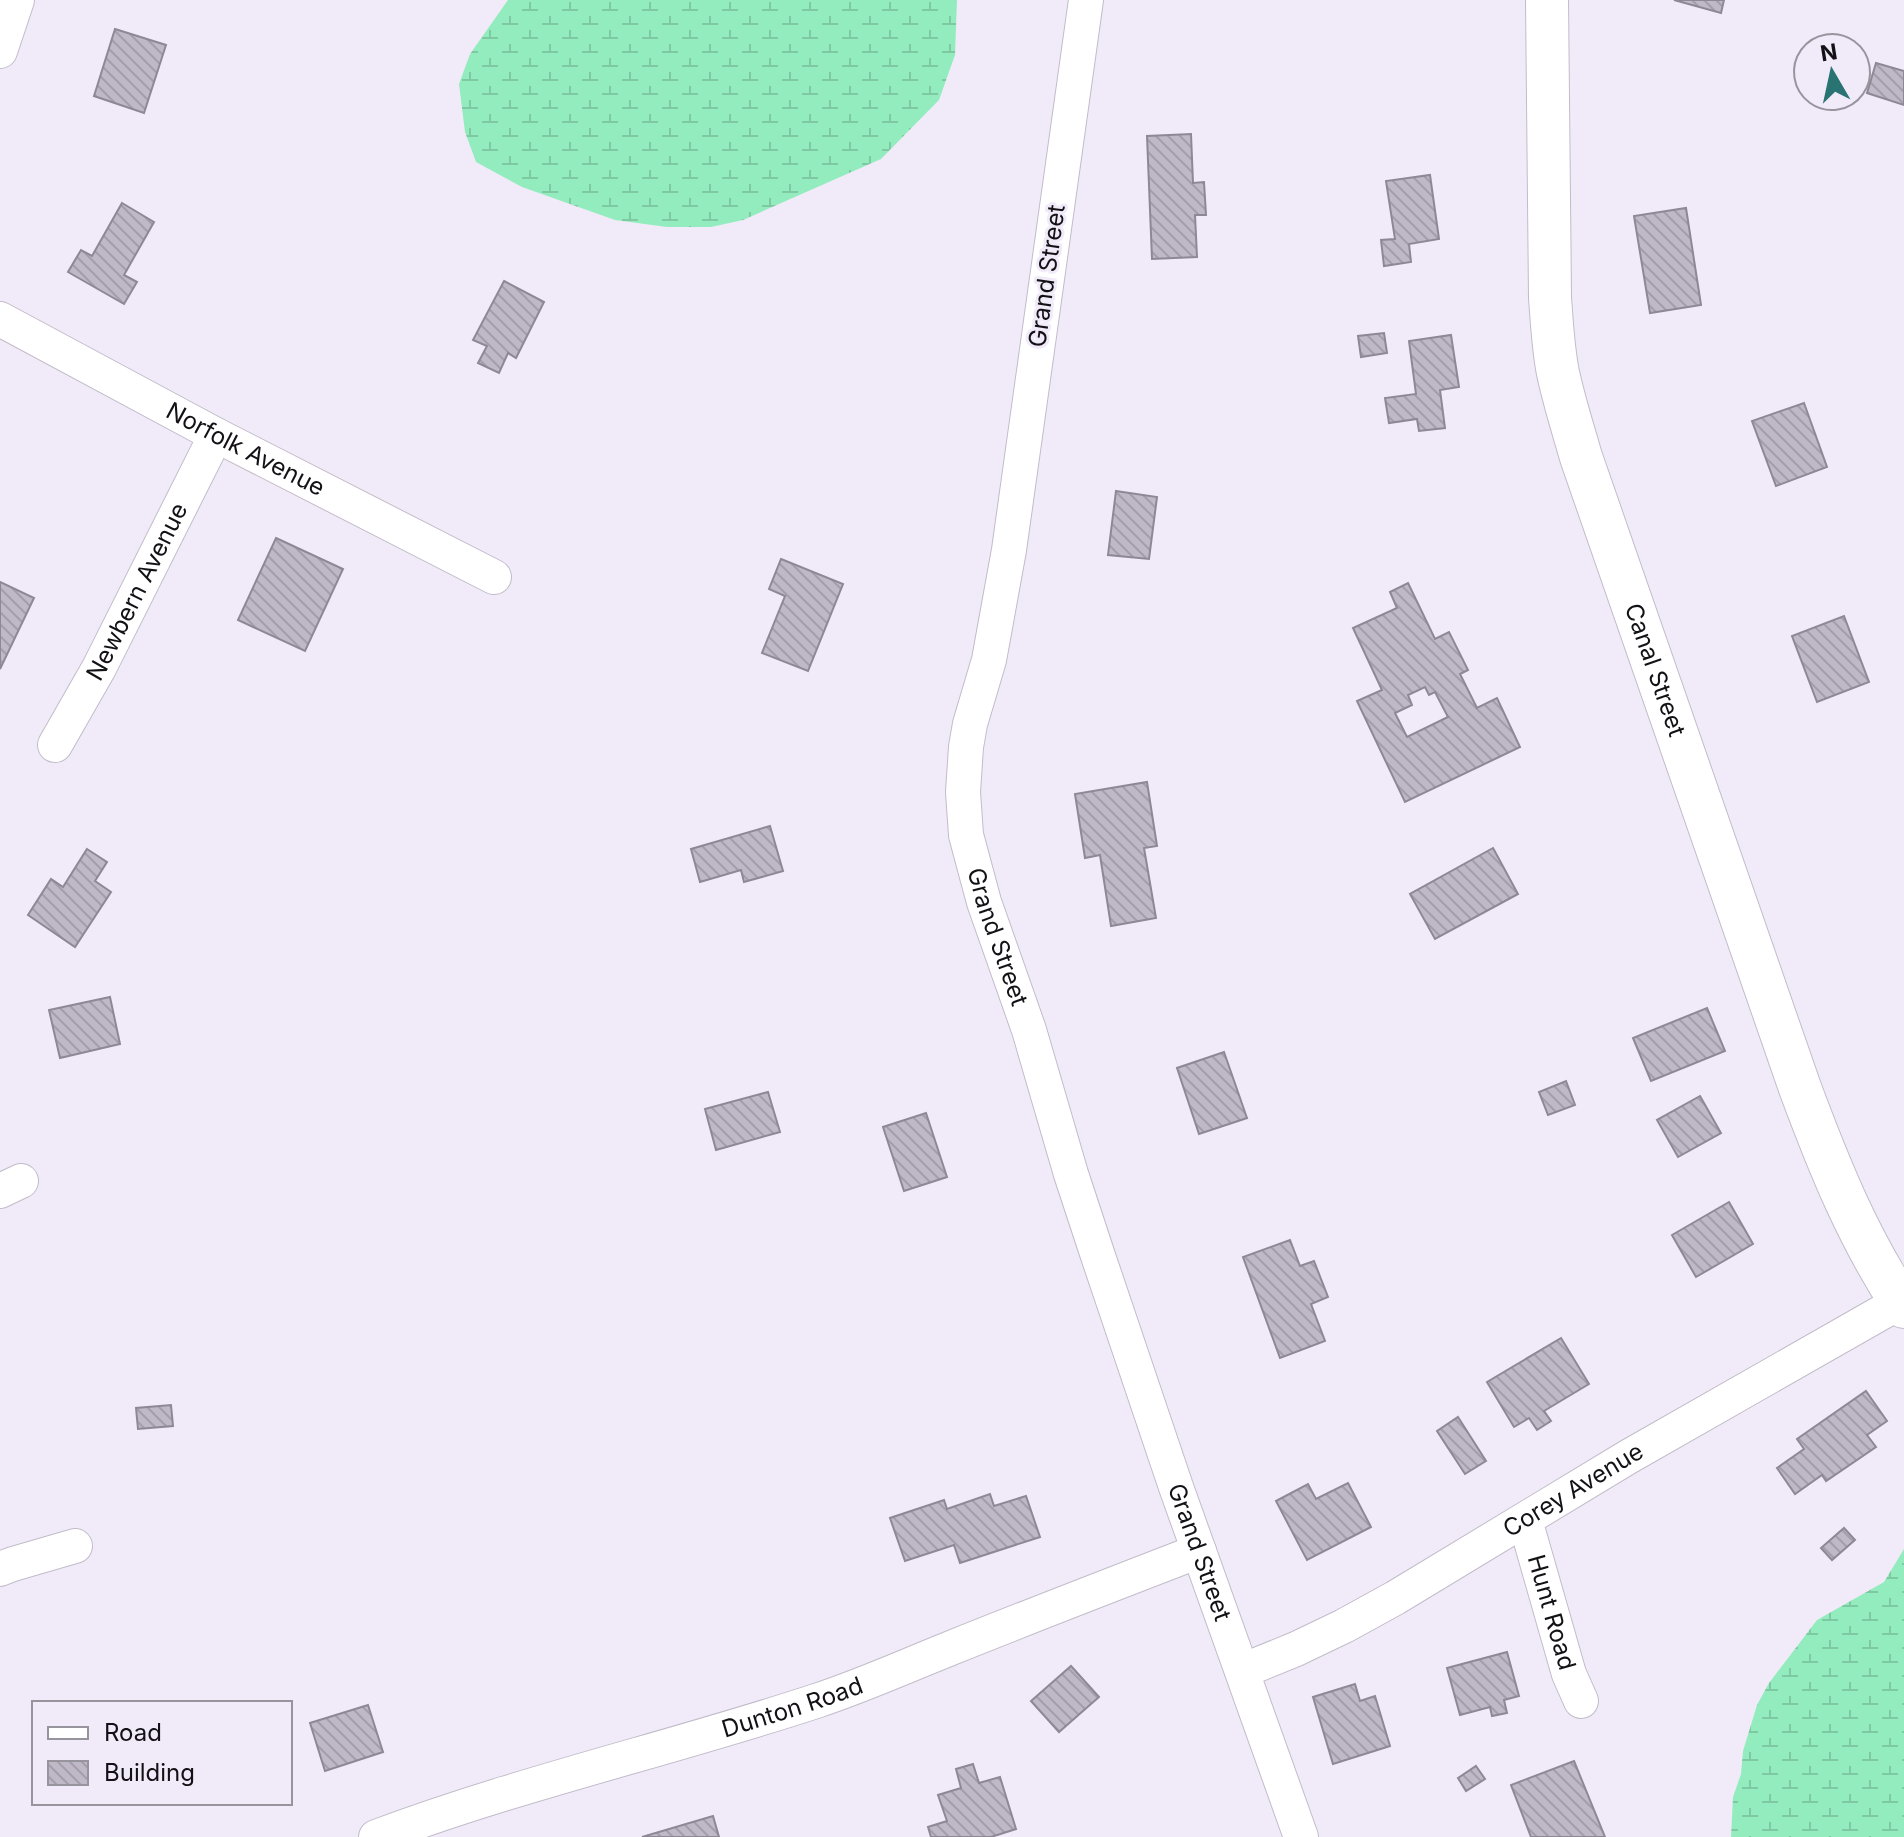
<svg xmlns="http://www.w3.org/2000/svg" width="1904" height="1837" viewBox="0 0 1904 1837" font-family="Inter,sans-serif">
<defs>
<pattern id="wetland-marsh" width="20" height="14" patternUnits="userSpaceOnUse" patternTransform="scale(2)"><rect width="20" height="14" fill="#93ecbd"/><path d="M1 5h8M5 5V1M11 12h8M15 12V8" fill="none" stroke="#7ec9a2"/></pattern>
<pattern id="building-back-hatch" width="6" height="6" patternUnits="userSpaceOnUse" patternTransform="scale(2)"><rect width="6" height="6" fill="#bfb9c7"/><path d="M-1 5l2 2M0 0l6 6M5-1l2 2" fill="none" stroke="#a39eaa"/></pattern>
</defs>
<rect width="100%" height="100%" fill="#f1ebf9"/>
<!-- wetland -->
<g fill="url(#wetland-marsh)">
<polygon points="508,0 957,0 955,55 939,100 881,159 743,220 711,227 667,227 615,220 522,187 476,162 465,132 459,84 470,54"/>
<polygon points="1904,1549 1904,1837 1731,1837 1733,1797 1741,1774 1743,1751 1757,1705 1769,1683 1817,1620 1884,1582"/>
</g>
<!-- building -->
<g fill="url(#building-back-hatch)" stroke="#8e8895" stroke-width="2" fill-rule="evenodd">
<polygon points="1674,0 1724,0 1721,13"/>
<polygon points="115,29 166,45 144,113 94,96"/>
<polygon points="1876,63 1904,71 1904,105 1867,93"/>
<polygon points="1191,134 1193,183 1204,182 1206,215 1195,215 1197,257 1152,259 1147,136"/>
<polygon points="1430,175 1439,239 1409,244 1411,262 1384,266 1381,240 1395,239 1386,181"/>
<polygon points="122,203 154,222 124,275 137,282 124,304 68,272 81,250 92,256"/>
<polygon points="1686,208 1701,305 1650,313 1634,216"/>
<polygon points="504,281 544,302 516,358 508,353 499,373 478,363 487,346 473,340"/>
<polygon points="1384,333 1387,353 1361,357 1358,336"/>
<polygon points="1451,335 1459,387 1440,390 1445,428 1419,431 1417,419 1389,423 1385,398 1416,394 1409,341"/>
<polygon points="1804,403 1827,467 1776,486 1752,421"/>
<polygon points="1116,491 1157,497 1149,559 1108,555"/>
<polygon points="276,538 343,569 305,651 238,620"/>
<polygon points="781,559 843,584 808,671 762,653 785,596 769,589"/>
<polygon points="0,582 34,598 0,669"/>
<path d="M1408,583L1435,639L1449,632L1468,670L1460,674L1477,708L1497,698L1520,747L1405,802L1357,701L1382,690L1353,628L1397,608L1390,592ZM1425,687L1429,695L1435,692L1448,717L1407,737L1395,713L1412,705L1408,695Z"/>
<polygon points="1844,616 1869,682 1817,702 1792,636"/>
<polygon points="1147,782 1157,846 1144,848 1156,918 1111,926 1100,855 1085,858 1075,794"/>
<polygon points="770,826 783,871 744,882 741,870 700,882 691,849"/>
<polygon points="1493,848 1518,894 1435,939 1410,894"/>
<polygon points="87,849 107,862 95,881 111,892 75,947 28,915 51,879 63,887"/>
<polygon points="110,997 120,1044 60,1058 49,1010"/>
<polygon points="1707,1008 1725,1051 1651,1081 1633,1038"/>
<polygon points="1224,1052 1247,1118 1199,1134 1177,1068"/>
<polygon points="1566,1081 1575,1105 1548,1115 1539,1092"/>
<polygon points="768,1092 780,1132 716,1150 705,1109"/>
<polygon points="1700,1096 1721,1133 1678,1157 1657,1120"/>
<polygon points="926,1113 947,1177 904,1191 883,1127"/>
<polygon points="1729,1202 1753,1244 1696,1277 1672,1235"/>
<polygon points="1290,1240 1300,1266 1314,1261 1328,1297 1311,1304 1325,1341 1280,1358 1243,1257"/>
<polygon points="1561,1338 1589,1384 1544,1411 1551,1421 1537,1430 1529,1418 1514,1427 1487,1382"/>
<polygon points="1866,1391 1887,1421 1867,1435 1876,1447 1826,1481 1822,1475 1795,1494 1777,1468 1804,1449 1797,1439"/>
<polygon points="171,1405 173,1426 138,1429 136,1408"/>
<polygon points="1458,1417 1486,1461 1465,1474 1437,1431"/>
<polygon points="1348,1483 1371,1527 1307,1560 1276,1501 1308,1484 1316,1499"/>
<polygon points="990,1494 994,1506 1026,1496 1040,1537 960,1563 954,1545 905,1561 890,1518 944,1500 947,1509"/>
<polygon points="1844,1528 1855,1540 1832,1560 1821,1548"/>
<polygon points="1507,1652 1519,1696 1504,1700 1507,1713 1492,1716 1490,1707 1460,1715 1447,1668"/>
<polygon points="1071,1666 1099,1697 1059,1732 1031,1701"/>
<polygon points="1355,1684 1360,1701 1375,1696 1390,1746 1333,1764 1313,1697"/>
<polygon points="368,1705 383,1752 325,1771 310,1723"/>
<polygon points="1574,1761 1605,1837 1531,1837 1511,1785"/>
<polygon points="973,1764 979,1783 1000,1777 1016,1829 991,1837 931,1837 928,1827 947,1821 938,1795 961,1788 956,1769"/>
<polygon points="1476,1766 1485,1779 1466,1791 1458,1778"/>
<polygon points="713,1816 719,1837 642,1837"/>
</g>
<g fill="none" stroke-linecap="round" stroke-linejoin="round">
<!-- minor casing -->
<g stroke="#c2bcca" stroke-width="36">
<g id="minor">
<path id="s1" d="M1086,0L1009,550L989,660L970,724L966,747L963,792L966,835L984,902L1029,1030L1071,1174L1097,1253L1176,1487L1301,1837"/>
<polyline points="0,51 17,0"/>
<path id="s2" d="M0,319L216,435L494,577"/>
<path id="s3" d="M55,745L99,668L216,435"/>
<polyline points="0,1191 21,1181"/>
<path id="s4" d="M1525,1520L1569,1674L1581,1701"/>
<polyline points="0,1569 13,1564 75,1546"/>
<path id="s5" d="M1242,1671L1296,1649L1344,1626L1395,1598L1628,1457L1900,1302"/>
<path id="s6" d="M376,1837C520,1783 670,1749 816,1701C862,1686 906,1666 951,1648C1033,1615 1116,1583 1199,1551"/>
</g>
</g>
<!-- tertiary casing -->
<g stroke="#c2bcca" stroke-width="44">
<g id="tertiary">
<path id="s7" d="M1547,0L1550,298C1552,323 1553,348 1558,373C1564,401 1573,429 1581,457L1800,1088C1829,1166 1858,1238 1904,1307"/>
</g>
</g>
<!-- minor -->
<use href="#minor" stroke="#fff" stroke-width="34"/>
<!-- tertiary -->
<use href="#tertiary" stroke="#fff" stroke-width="42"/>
</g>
<g text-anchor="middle" stroke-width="6" stroke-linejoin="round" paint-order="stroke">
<!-- street labels -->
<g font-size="24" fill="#131115" stroke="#f1ebf9">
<text transform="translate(1047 276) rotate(-82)" y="8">Grand Street</text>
<text dy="8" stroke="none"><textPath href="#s2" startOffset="278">Norfolk Avenue</textPath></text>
<text dy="8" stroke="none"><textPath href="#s3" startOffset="174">Newbern Avenue</textPath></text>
<text dy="8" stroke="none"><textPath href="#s7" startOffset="686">Canal Street</textPath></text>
<text dy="8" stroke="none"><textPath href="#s1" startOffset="952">Grand Street</textPath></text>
<text dy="8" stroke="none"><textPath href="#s5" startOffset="378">Corey Avenue</textPath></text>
<text dy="8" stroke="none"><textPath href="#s1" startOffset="1600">Grand Street</textPath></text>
<text dy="8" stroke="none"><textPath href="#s4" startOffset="96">Hunt Road</textPath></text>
<text dy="8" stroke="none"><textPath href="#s6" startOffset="436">Dunton Road</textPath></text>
</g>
</g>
<!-- legend -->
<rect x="32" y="1701" width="260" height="104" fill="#f1ebf9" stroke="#98949e" stroke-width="2"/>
<rect x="48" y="1727" width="40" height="12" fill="#ffffff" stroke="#98949e" stroke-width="2"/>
<text x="104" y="1741" font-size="24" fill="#131115">Road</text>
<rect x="48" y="1761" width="40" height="24" fill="url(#building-back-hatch)" stroke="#98949e" stroke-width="2"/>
<text x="104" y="1781" font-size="24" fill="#131115">Building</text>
<!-- north arrow -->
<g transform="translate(1832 72) rotate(351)"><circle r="38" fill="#f1ebf9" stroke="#98949e" stroke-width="2"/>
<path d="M0-6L14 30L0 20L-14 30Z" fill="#297372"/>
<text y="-12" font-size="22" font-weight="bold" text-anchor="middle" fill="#131115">N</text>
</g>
</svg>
